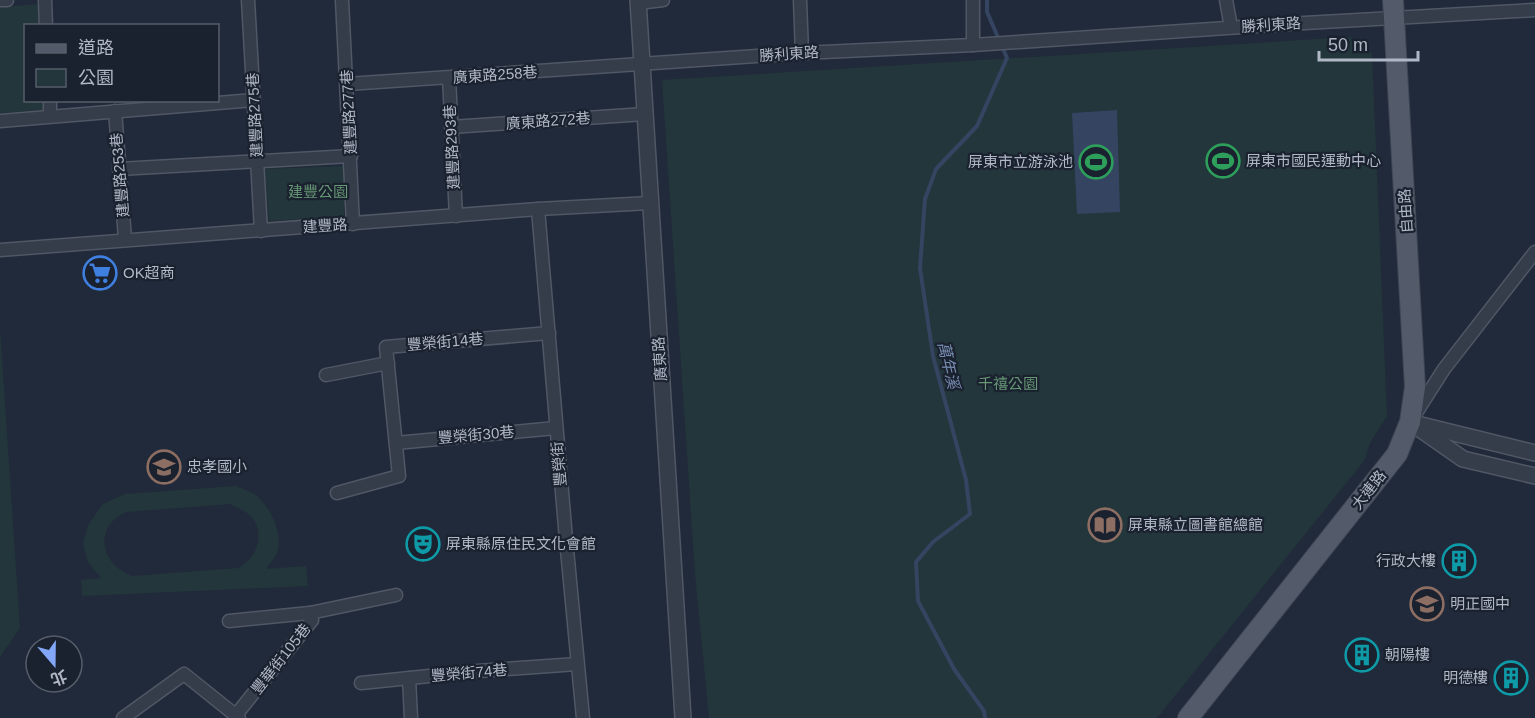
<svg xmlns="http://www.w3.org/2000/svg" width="1535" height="718" viewBox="0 0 1535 718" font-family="Helvetica,'Noto Sans TC',sans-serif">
<rect width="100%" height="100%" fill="#212a3a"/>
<!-- green -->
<g fill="#23363b" fill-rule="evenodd">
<polygon points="41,4 41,25 26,26 26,100 43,101 43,110 0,113 0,7"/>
<polygon points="1350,37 1372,53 1387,416 1370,443 1364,461 1157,718 709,718 695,573 662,80"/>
<polygon points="345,166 344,216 269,221 265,169"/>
<polygon points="0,328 20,628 0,657"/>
<path d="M236,486C242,489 249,491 254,494C270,505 284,534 277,553C275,558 269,564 266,569L306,566L308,586L82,596L81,580L101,578L88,562L83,544L88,525L103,504L125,494ZM230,504C238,508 249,512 254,520C265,538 255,559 238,568L132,576C100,564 93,527 126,512Z"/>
</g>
<!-- water -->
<polygon fill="#354461" points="1117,110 1120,212 1077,214 1072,113"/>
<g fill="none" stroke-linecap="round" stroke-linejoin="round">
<!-- stream -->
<polyline stroke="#354461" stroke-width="4" points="985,718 984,711 954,669 918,601 916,562 933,542 970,514 966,480 933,356 920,268 925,199 936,169 977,126 1007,58 987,12 987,0"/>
<!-- minor casing -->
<g stroke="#505765" stroke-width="15">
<g id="minor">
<polyline points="0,0 7,0"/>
<polyline points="45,0 46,26"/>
<polyline points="248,0 261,231"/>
<polyline points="342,0 353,224"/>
<polyline points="800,0 802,53"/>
<polyline points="973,0 973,45"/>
<polyline points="1226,0 1231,27"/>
<polyline points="638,3 663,0"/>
<polyline points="449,78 456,216"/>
<polyline points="347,84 802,53 973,45 1287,24 1535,10"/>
<polyline points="50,100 50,116"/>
<polyline points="115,111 125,239"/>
<polyline points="0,121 254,100"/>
<polyline points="451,127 645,114"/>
<polyline points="119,169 351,156"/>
<polyline points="538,209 566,539 583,718"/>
<polyline points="0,250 538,209 650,203"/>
<polyline points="326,375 388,363"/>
<polyline points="1414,416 1444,369 1535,252"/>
<polyline points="396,443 556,428"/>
<polyline points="337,493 399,476 386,347 549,333"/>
<polyline points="229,621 310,613"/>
<polyline points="409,678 411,718"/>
<polyline points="361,683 478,671 577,664"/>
<polyline points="236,715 312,620 310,613 396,595"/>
<polyline points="123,718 184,674 239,718"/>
</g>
</g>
<!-- tertiary casing -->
<g stroke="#505765" stroke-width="18">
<g id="tertiary">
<polyline points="638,0 683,718"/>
<polyline points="1410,422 1463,459 1535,476"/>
<polyline points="1421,425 1535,453"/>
</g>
</g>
<!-- primary casing -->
<g stroke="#3e4553" stroke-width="22">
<polyline id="primary" points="1188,718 1397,454 1410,422 1415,387 1393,0"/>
</g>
<!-- minor -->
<use href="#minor" stroke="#353c4a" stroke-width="12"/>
<!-- tertiary -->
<use href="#tertiary" stroke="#353c4a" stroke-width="15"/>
<!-- primary -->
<use href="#primary" stroke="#535b6a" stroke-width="20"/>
</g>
<!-- icons -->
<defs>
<g id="stadium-ring" transform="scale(1.725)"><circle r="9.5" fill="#1a212f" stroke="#2e9e5b" stroke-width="1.5"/><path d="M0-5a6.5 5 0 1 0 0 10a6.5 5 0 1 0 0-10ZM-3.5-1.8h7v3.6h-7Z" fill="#2e9e5b"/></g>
<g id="supermarket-ring" transform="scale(1.725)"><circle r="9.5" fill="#1a212f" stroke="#3f7fe0" stroke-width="1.5"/><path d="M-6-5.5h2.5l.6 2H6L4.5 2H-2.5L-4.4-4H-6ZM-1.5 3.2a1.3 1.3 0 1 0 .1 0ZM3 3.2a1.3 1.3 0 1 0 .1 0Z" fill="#3f7fe0"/></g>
<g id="school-ring" transform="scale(1.725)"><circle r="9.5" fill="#1a212f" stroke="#8d6e63" stroke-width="1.5"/><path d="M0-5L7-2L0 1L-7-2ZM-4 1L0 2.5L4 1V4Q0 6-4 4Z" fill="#8d6e63"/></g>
<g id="library-ring" transform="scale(1.725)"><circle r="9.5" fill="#1a212f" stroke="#8d6e63" stroke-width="1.5"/><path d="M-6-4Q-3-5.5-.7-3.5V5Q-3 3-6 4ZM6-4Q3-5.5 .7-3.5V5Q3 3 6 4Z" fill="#8d6e63"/></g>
<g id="theatre-ring" transform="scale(1.725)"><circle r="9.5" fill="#1a212f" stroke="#0f9aa8" stroke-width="1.5"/><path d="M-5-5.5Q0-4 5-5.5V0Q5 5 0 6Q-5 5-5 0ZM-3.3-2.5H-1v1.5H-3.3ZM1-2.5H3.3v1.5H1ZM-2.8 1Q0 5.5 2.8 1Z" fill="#0f9aa8"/></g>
<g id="building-ring" transform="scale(1.725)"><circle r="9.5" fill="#1a212f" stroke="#0f9aa8" stroke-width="1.5"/><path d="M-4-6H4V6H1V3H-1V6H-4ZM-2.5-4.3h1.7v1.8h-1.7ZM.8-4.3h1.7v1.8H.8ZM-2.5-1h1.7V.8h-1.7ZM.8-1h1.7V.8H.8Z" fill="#0f9aa8"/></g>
</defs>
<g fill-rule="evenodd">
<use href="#stadium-ring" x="1223" y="161"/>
<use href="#stadium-ring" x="1096" y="162"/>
<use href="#supermarket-ring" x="100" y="273"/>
<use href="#school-ring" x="164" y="467"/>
<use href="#library-ring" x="1105" y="525"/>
<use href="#theatre-ring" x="423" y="544"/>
<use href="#building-ring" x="1459" y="561"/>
<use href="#school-ring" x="1427" y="604"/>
<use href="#building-ring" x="1362" y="655"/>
<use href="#building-ring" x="1511" y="678"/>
</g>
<g text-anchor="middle" stroke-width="4.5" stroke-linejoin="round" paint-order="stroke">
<!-- street labels -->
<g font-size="15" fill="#b0b7c6" stroke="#1a212f">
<text transform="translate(1271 25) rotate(-4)" y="5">勝利東路</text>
<text transform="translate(789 54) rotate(-4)" y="5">勝利東路</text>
<text transform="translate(495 75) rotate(-4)" y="5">廣東路258巷</text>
<text transform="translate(349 112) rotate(-93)" y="5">建豐路277巷</text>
<text transform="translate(255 115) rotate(-93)" y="5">建豐路275巷</text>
<text transform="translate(548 121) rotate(-4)" y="5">廣東路272巷</text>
<text transform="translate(452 147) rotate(-93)" y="5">建豐路293巷</text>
<text transform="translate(120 175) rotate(-95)" y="5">建豐路253巷</text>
<text transform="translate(1406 211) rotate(-94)" y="5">自由路</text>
<text transform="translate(325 226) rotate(-4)" y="5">建豐路</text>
<text transform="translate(445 342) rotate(-5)" y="5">豐榮街14巷</text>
<text transform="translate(660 359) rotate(-94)" y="5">廣東路</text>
<text transform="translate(476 435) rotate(-5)" y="5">豐榮街30巷</text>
<text transform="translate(559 464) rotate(-95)" y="5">豐榮街</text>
<text transform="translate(1369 490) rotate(-52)" y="5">大連路</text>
<text transform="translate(281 659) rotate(-52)" y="5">豐華街105巷</text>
<text transform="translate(469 673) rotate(-5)" y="5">豐榮街74巷</text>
</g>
<!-- poi labels -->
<g font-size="15" fill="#b0b7c6" stroke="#1a212f" text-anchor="start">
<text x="1246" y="166">屏東市國民運動中心</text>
<text x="1073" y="167" text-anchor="end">屏東市立游泳池</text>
<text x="123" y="278">OK超商</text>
<text x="187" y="472">忠孝國小</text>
<text x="1128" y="530">屏東縣立圖書館總館</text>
<text x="446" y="549">屏東縣原住民文化會館</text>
<text x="1436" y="566" text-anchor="end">行政大樓</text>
<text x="1450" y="609">明正國中</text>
<text x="1385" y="660">朝陽樓</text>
<text x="1488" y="683" text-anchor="end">明德樓</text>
</g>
<!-- park labels -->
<g font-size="15" fill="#679775" stroke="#1a212f">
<text x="318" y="197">建豐公園</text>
<text x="1008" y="389">千禧公園</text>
</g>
<!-- water labels -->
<g font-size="16" font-style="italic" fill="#778baf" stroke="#1a212f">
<text transform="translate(949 365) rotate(77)" y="6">萬年溪</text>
</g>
</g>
<!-- legend -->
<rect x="24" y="24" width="195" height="78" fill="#1a212f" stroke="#565d6b" stroke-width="1.5"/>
<rect x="36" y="44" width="30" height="9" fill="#535b6a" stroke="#565d6b" stroke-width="1.5"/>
<text x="78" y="54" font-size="18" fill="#b0b7c6">道路</text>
<rect x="36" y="69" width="30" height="18" fill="#23363b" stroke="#565d6b" stroke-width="1.5"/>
<text x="78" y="84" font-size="18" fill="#b0b7c6">公園</text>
<!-- north arrow -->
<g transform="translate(54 664) rotate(160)"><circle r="28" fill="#1a212f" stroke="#565d6b" stroke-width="1.5"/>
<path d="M0-4.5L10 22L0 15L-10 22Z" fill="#82a7f9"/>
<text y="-9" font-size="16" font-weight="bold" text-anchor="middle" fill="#b0b7c6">北</text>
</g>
<!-- scale -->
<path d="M1319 51v9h99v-9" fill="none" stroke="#b0b7c6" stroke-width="3"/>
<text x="1328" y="51" font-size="18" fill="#b0b7c6" stroke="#1a212f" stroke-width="4.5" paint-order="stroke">50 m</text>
</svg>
